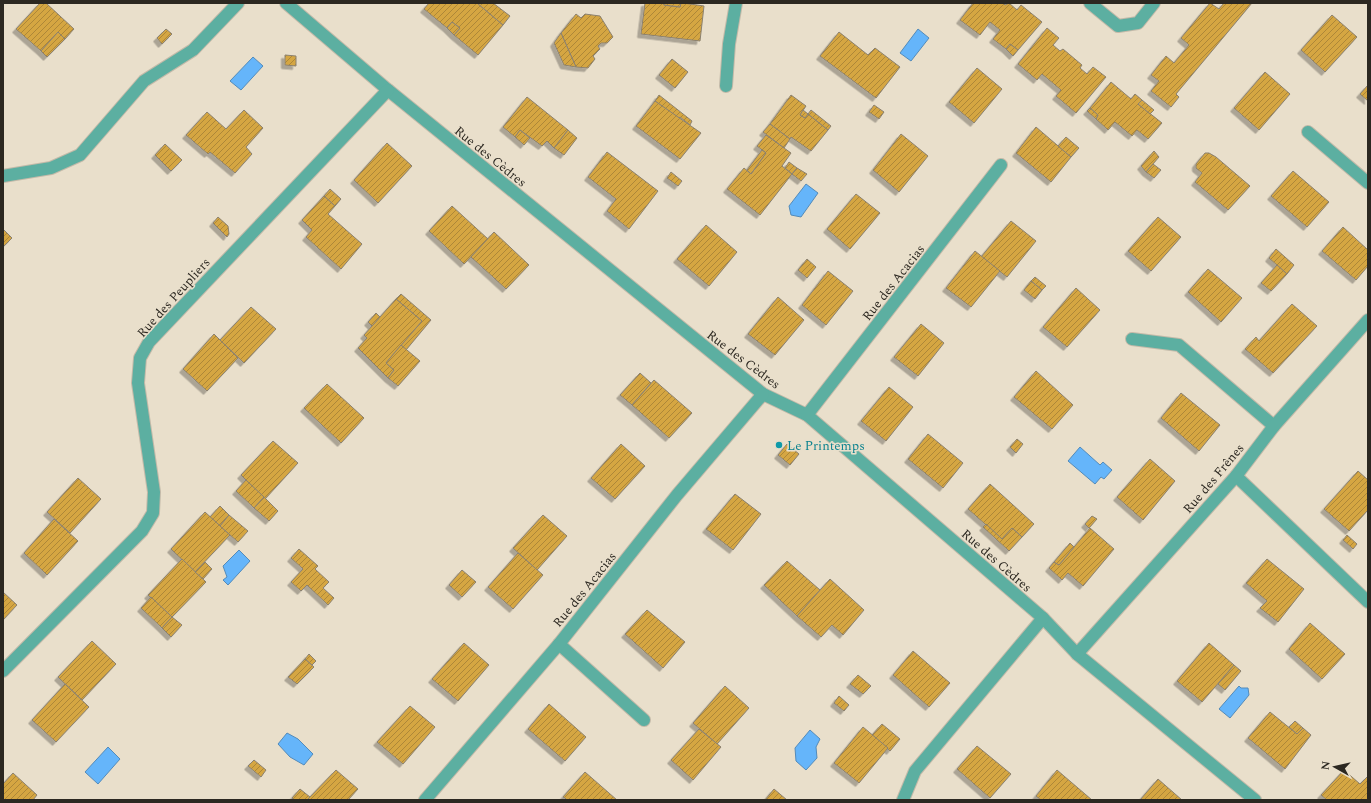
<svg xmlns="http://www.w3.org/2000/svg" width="1371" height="803" viewBox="0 0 1371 803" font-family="Spectral,serif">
<defs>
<pattern id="building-hatch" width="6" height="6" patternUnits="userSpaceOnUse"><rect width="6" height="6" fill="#d5a642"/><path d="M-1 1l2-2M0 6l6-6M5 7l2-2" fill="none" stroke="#ad8737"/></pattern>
<filter id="shadow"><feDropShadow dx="-3.5" dy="3.5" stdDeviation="0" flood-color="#0004"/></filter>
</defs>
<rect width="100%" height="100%" fill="#e9dfcb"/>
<!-- water -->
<g fill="#65b5fa" stroke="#548bb9">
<polygon points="918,29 929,38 911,61 900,53"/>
<polygon points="253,57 263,66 241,90 230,81"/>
<polygon points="806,184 818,193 801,217 791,215 789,206"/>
<polygon points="1080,447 1100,465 1103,462 1112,470 1104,479 1101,477 1095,484 1068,461"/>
<polygon points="239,550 250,561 228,585 223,580 227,577 223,566"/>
<polygon points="1239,686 1241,688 1248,688 1249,695 1230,718 1219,709"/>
<polygon points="810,730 820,739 816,747 817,758 806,770 796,761 795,748"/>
<polygon points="287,733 298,739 313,754 304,765 290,757 278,744"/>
<polygon points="108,747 120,759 98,784 85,772"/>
</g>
<!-- building -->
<g fill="url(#building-hatch)" stroke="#8b8170" filter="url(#shadow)">
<polygon points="40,3 46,3 74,29 65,39 58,32 41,51 16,29"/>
<polygon points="429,3 477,3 503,25 478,55 454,35 460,28 452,22 447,28 424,9"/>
<polygon points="477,3 493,3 510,16 503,25"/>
<polygon points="645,3 664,3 664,5 680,7 681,3 683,3 704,6 700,41 641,34"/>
<polygon points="664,3 681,3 680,7 664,5"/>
<polygon points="973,3 1003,3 1005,5 1009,3 1017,10 1021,5 1042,22 1018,50 1010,44 1006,49 993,39 1000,30 990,22 980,35 960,20"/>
<polygon points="1210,3 1219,9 1224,3 1252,3 1176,94 1179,97 1171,107 1151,91 1159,81 1151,75 1166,56 1174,63 1189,45 1181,38"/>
<polygon points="576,14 581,18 585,14 600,16 613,37 607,43 601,43 598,46 600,49 593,56 595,59 588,68 576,67 561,33"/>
<polygon points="1332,15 1357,37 1325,72 1301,50"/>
<polygon points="452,22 460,28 454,35 447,28"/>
<polygon points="1047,28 1059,38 1053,45 1060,51 1063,49 1082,65 1080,68 1087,74 1093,67 1106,77 1076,113 1056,96 1061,90 1042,74 1037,80 1018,64"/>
<polygon points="166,29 172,34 162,44 157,38"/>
<polygon points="58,32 65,39 47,57 41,51"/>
<polygon points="839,32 868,55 875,48 900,67 876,98 820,56"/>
<polygon points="561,33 576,67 564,65 554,43"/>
<polygon points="1010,44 1018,50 1013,56 1006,49"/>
<polygon points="285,55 296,56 296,66 285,65"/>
<polygon points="672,59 688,72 675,88 659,75"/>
<polygon points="977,68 1002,89 974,123 949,102"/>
<polygon points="1265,72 1290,94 1259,130 1234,108"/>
<polygon points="1111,82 1131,99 1135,94 1142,100 1138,104 1162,123 1148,139 1137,130 1132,136 1115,122 1108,130 1096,119 1098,115 1090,108"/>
<polygon points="1368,85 1368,101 1360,94"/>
<polygon points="659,95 692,121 690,125 680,117 678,119 655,101"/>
<polygon points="791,95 806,106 800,115 805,118 808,114 828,130 811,151 791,137 790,139 770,124"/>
<polygon points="527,97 568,130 554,148 547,141 542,146 520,130 515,137 503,127"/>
<polygon points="1142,100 1154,110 1150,114 1138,104"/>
<polygon points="655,101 701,133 680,159 636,126"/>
<polygon points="874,105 884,112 879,119 869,112"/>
<polygon points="1090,108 1098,115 1096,119 1087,111"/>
<polygon points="244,110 263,128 246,147 252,154 235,173 210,152 208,154 186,135 207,112 226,129"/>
<polygon points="803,110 808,114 805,118 800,115"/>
<polygon points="811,110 831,126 828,130 808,114"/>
<polygon points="770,124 790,139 784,148 763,132"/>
<polygon points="1036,127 1071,157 1051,182 1016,153"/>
<polygon points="520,130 530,138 524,145 515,137"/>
<polygon points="568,130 577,138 564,155 554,148"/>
<polygon points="901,134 928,156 899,192 873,170"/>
<polygon points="766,135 791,153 782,166 792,174 760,215 727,189 744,168 751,174 766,153 757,146"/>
<polygon points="1066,137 1079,148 1071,157 1058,146"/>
<polygon points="387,143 412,166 378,203 354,180"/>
<polygon points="165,144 182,160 171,171 155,155"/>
<polygon points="762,150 766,153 751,174 747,170"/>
<polygon points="1154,151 1159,157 1146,172 1141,166"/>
<polygon points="607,152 658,191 629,229 607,211 616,199 588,177"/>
<polygon points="1205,153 1209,153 1216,157 1250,186 1228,210 1195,182 1202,173 1196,168 1196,164"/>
<polygon points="789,162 797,168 792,174 785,168"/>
<polygon points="1153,164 1161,170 1154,178 1146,172"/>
<polygon points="797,168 807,174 801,181 792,174"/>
<polygon points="1293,171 1329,202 1307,227 1271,196"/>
<polygon points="671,172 682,181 678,186 667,178"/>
<polygon points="330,189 341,199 335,206 324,196"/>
<polygon points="856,194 880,213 850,249 827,229"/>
<polygon points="324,196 335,206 328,214 362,244 341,269 306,237 312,230 302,220"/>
<polygon points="452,206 488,239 464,264 429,231"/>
<polygon points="218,217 228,226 229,234 227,237 213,223"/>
<polygon points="1158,217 1181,237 1151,271 1128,251"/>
<polygon points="1011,221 1036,241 1007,277 981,257"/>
<polygon points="706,225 737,252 709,286 677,259"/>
<polygon points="1343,227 1368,250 1368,266 1356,280 1322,251"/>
<polygon points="3,229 12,238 3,247"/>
<polygon points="494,232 529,265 506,289 471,257"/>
<polygon points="1276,249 1294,265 1287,274 1269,258"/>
<polygon points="975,251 1000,271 971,307 946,288"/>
<polygon points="807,259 816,267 807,278 798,270"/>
<polygon points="1277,265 1287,274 1271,291 1261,283"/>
<polygon points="1208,269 1242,298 1221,322 1188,292"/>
<polygon points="828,271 853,291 826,325 802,305"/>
<polygon points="1035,277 1046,286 1042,290 1031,281"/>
<polygon points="1031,281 1042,290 1035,299 1024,290"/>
<polygon points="1076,288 1100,310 1067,347 1043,327"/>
<polygon points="401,294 431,320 406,350 401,345 422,321 396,299"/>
<polygon points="778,297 804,320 775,355 748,334"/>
<polygon points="396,299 422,321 386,363 394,370 388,378 358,348 367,338 364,335"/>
<polygon points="1292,304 1317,326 1273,373 1245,349 1256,337 1259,341"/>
<polygon points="251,307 276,329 244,363 220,340"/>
<polygon points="376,313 380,317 372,326 368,322"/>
<polygon points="921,324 944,343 918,376 894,357"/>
<polygon points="214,334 238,358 207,391 183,369"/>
<polygon points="401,345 420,361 398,386 388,378 394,370 386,363"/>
<polygon points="1036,371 1073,405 1052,429 1014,397"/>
<polygon points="640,373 651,383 632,405 620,395"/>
<polygon points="654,380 692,413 669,438 632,405"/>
<polygon points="327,384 364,418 341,443 304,408"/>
<polygon points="889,387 913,407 886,441 861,421"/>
<polygon points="1181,393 1220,425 1199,451 1161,418"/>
<polygon points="928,434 963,463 943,488 908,459"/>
<polygon points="1017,439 1023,444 1016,453 1010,447"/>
<polygon points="273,441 298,463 265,499 241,475"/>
<polygon points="621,444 645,466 615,499 591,478"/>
<polygon points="787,444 799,454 790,465 778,455"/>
<polygon points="1150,459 1175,481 1143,520 1117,497"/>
<polygon points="1358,471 1368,480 1368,510 1349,531 1324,509"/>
<polygon points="78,478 101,499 70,533 47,512"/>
<polygon points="246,480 264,497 254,508 236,491"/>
<polygon points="990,484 1034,524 1022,537 1012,528 1002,539 968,509"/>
<polygon points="735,494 761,514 733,550 706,529"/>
<polygon points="264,497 278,511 269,521 254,508"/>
<polygon points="220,506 229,515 220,526 210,517"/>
<polygon points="205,512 230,535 195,572 171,549"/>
<polygon points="229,515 248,531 238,542 220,526"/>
<polygon points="543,515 567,536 537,570 513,548"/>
<polygon points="1092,516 1097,519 1089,528 1085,524"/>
<polygon points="54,519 78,541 47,575 24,553"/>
<polygon points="986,524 1002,539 1012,528 1022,537 1009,551 983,527"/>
<polygon points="1090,528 1114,549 1083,586 1068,573 1062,580 1049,568 1054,562 1059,565"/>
<polygon points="1347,535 1357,544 1353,549 1343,540"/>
<polygon points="1070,543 1074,547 1059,565 1054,562"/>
<polygon points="299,549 318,566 315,569 329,582 323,588 334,598 328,605 307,585 301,591 291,582 303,569 291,558"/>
<polygon points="518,553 543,575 513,609 488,587"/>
<polygon points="182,559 206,582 172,617 148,595"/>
<polygon points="1267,559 1304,589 1278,622 1260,608 1267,601 1246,583"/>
<polygon points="787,561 820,590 797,616 764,585"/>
<polygon points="205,562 212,569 203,579 195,572"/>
<polygon points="462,570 476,582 462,597 449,585"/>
<polygon points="830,579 864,610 843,635 832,625 821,637 797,616"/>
<polygon points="3,592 17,605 3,620"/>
<polygon points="151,597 172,617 162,628 141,608"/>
<polygon points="647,610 685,642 663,668 625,634"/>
<polygon points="172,617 182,625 171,637 162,628"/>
<polygon points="1310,623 1345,654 1322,679 1289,649"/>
<polygon points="92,641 116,664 82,700 58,677"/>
<polygon points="464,643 489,665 458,701 432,679"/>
<polygon points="1209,643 1234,665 1202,702 1177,681"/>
<polygon points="913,651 950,683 929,707 893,675"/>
<polygon points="309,654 316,661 312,665 305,659"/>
<polygon points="305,659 314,667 297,684 288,677"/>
<polygon points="1234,665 1241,671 1225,690 1218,684"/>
<polygon points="858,675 871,686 863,694 850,684"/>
<polygon points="65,684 89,707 56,742 32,720"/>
<polygon points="725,686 749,708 717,744 693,723"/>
<polygon points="839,696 849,705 844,711 834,703"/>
<polygon points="549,704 586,737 565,761 528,729"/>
<polygon points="410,706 435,727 403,764 377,742"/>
<polygon points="1270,712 1297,734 1303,728 1311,735 1285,769 1248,738"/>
<polygon points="1295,721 1303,728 1297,734 1289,727"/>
<polygon points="882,724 900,739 890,751 872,735"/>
<polygon points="863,727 888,748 859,783 834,763"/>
<polygon points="699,729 721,747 693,780 671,760"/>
<polygon points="977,746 1011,774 990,798 957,769"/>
<polygon points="254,760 266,770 261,777 248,766"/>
<polygon points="336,770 358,789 348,800 307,800"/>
<polygon points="1057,770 1092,800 1041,800 1036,796"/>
<polygon points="1344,770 1360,784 1368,776 1368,800 1327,800 1321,795"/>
<polygon points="585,772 617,800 567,800 565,798 563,797"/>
<polygon points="13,773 37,795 33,800 3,800 3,784"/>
<polygon points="1158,779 1182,800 1140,800"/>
<polygon points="300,789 310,797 307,800 295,800 292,798"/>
<polygon points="774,789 787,800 765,800"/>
</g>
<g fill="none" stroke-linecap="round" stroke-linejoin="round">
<!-- minor casing -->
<g stroke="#c3baa9" stroke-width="14">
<g id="minor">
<polyline points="286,3 388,90 763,394 807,415 1043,618 1077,654 1255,800"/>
<polyline points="1090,3 1118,26 1138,23 1154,3"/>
<polyline points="726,86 729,44 736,3"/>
<polyline points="1308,132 1368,183"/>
<polyline points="3,176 51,168 80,155 144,81 193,50 238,3"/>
<polyline points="1132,339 1179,345 1274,426"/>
<polyline points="807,415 1001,165"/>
<polyline points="1236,476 1368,602"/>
<polyline points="559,644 644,720"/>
<polyline points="1077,654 1236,476 1274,426 1368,320"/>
<polyline points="3,671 142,531 153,513 154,492 138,383 140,358 149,342 388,90"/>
<polyline points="425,800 559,644 677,495 763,394"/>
<polyline points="903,800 915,771 1043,618"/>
</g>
</g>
<!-- minor -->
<use href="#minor" stroke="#5cafa1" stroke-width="12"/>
</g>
<!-- markers -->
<circle fill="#0f9aa8" stroke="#e9dfcb" stroke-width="1.5" cx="779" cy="445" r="4"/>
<g text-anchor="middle" stroke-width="3" stroke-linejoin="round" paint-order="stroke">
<!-- street labels -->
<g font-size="13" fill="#2c2821" stroke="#e9dfcb">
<text transform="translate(491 156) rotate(39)" y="5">Rue des Cèdres</text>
<text transform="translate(893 282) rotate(-52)" y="5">Rue des Acacias</text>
<text transform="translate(173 297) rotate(-48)" y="5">Rue des Peupliers</text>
<text transform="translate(744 359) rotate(37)" y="5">Rue des Cèdres</text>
<text transform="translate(1213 478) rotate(-50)" y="5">Rue des Frênes</text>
<text transform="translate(997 560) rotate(41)" y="5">Rue des Cèdres</text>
<text transform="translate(584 589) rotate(-51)" y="5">Rue des Acacias</text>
</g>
<!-- culture labels -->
<g font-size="13" fill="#0d838f" stroke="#e9dfcb" text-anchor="start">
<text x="787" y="450">Le Printemps</text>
</g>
</g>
<!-- border -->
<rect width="1371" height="803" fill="none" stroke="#2c2821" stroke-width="8"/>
<!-- north arrow -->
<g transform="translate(1335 767) rotate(278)" stroke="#e9dfcb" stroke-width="3" paint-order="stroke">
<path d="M0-3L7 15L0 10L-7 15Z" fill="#2c2821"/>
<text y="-6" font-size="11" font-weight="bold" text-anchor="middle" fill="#2c2821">N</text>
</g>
</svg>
